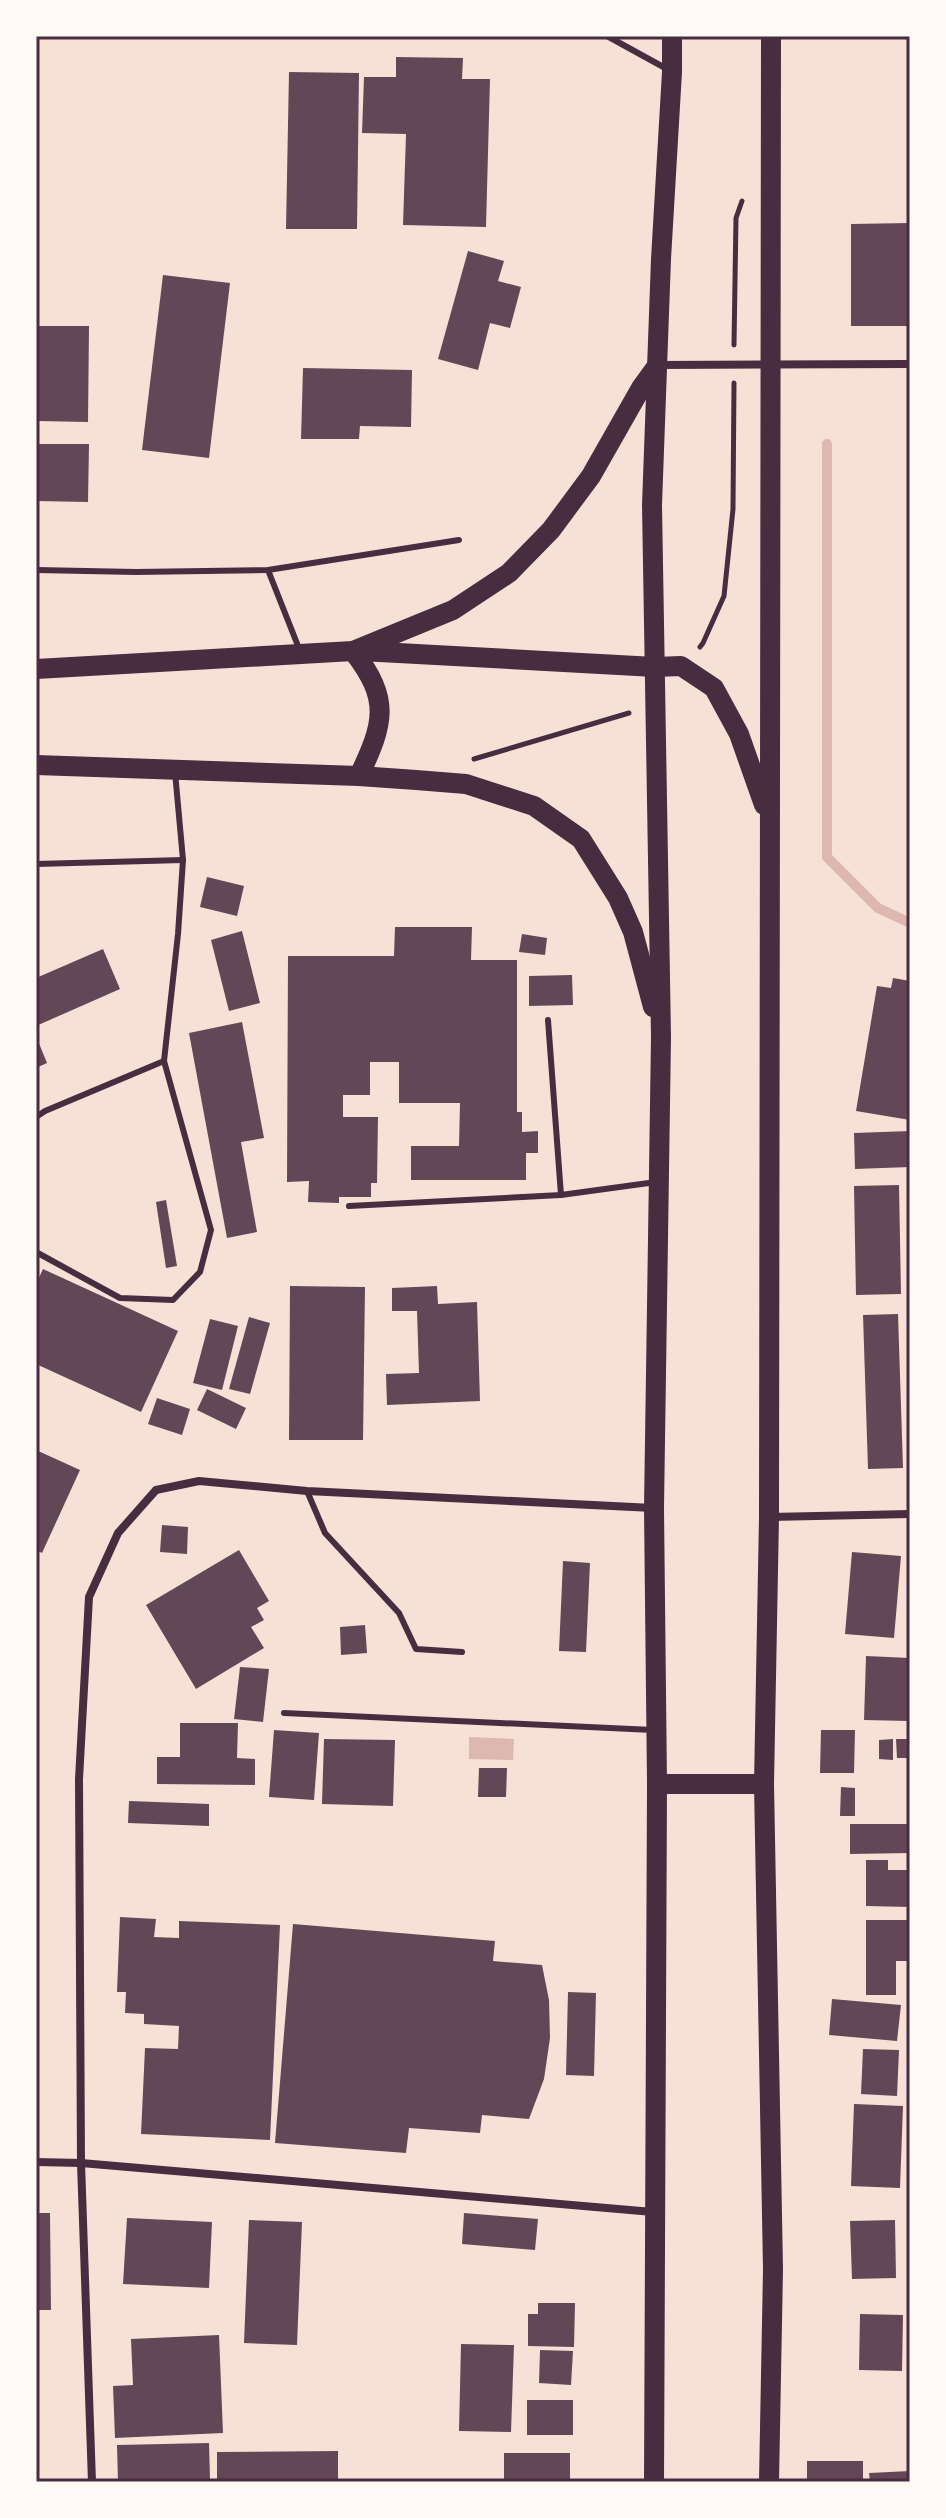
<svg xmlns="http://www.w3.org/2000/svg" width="946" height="2518" viewBox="0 0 946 2518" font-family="'Alegreya Sans',sans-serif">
<rect width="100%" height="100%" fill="#f7e1d7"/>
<!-- water -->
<polygon fill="#dcb8b0" points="469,1737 514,1739 513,1760 469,1759"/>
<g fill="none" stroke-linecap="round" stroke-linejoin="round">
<!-- stream -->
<polyline stroke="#dcb8b0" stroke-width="10" points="827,444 827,857 878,908 910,923"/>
</g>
<!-- building -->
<g fill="#644757">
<polygon points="396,57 463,58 462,79 490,79 486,227 403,225 406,134 362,133 364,77 396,77"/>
<polygon points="289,72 359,73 357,229 286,229"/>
<polygon points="910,223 909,326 851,326 851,224"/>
<polygon points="468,251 504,261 498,281 521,287 510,328 490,323 478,370 438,359"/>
<polygon points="163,275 230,283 209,458 142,450"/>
<polygon points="39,326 89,326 88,422 38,421"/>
<polygon points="303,368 412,370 411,427 360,426 359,439 301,439"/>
<polygon points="36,444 89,444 88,502 36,501"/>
<polygon points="207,877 244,886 237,916 200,907"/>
<polygon points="395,927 472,927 471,960 517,960 517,1112 522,1112 522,1132 538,1131 538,1153 526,1153 526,1180 411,1180 411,1146 459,1146 460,1103 399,1103 399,1062 370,1062 370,1095 343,1095 343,1117 378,1117 377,1183 371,1183 371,1197 339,1197 339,1203 308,1202 309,1181 287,1182 288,956 394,956"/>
<polygon points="242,931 260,1003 229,1011 211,940"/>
<polygon points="522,934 547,938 545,955 519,952"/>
<polygon points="103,949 120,989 36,1026 36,978"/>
<polygon points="572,975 573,1005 529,1006 529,976"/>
<polygon points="893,978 910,981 910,1120 856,1111 877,986 891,988"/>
<polygon points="242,1022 264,1138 241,1142 257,1232 227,1238 189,1033"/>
<polygon points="36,1036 47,1063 36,1068"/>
<polygon points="910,1131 910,1167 855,1169 854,1133"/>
<polygon points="899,1185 901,1294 856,1295 854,1186"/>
<polygon points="166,1200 177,1266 166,1268 156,1202"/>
<polygon points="43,1269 178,1331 141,1412 36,1364 36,1284"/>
<polygon points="290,1286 365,1287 363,1440 289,1440"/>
<polygon points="437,1286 438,1304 477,1302 480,1401 387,1405 386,1374 419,1373 417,1311 392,1311 392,1288"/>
<polygon points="898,1314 903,1468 868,1469 863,1315"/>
<polygon points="249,1317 270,1323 250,1394 229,1389"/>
<polygon points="210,1319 238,1326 222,1390 193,1383"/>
<polygon points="207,1389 246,1408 236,1429 197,1410"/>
<polygon points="157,1398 190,1409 182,1435 148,1424"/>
<polygon points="36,1450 80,1470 42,1553 36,1550"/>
<polygon points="162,1525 188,1527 187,1554 160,1552"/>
<polygon points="239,1550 269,1601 257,1608 264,1620 251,1627 264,1648 196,1689 146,1605"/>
<polygon points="852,1552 901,1556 894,1638 845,1634"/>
<polygon points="563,1561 590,1563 586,1652 559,1651"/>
<polygon points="365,1625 367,1653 341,1655 340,1627"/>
<polygon points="866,1656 910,1658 908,1721 864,1720"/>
<polygon points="240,1667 269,1669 263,1722 234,1719"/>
<polygon points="180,1723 238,1723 237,1758 255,1759 255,1785 157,1784 157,1757 180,1757"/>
<polygon points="274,1730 319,1733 314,1800 269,1797"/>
<polygon points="821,1730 855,1730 854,1773 820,1773"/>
<polygon points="324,1739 395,1740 393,1806 322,1804"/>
<polygon points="893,1739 893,1760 879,1759 879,1740"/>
<polygon points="896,1739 908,1739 908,1758 897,1758"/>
<polygon points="479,1768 507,1768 506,1797 478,1797"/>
<polygon points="841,1787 855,1788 855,1816 840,1816"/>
<polygon points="129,1801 209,1804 209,1826 128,1823"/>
<polygon points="850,1824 910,1824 910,1853 850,1854"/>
<polygon points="866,1860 888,1860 888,1870 910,1870 910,1907 866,1906"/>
<polygon points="120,1917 156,1919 154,1937 179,1938 179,1921 280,1925 270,2140 141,2134 145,2048 178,2049 179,2026 144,2024 144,2014 125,2013 126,1992 117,1992"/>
<polygon points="866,1920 910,1920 910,1961 896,1961 896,1995 866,1995"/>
<polygon points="293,1924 495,1941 493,1961 542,1965 549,2000 550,2038 544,2079 529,2119 482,2115 480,2133 409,2128 406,2153 275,2143"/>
<polygon points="568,1992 596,1993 594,2076 566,2075"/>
<polygon points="832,1999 901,2005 897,2041 829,2035"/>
<polygon points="863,2049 899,2050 897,2096 861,2094"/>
<polygon points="854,2104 903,2106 900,2188 851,2186"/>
<polygon points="36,2213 50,2213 51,2310 36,2310"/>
<polygon points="464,2213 538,2219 535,2250 462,2244"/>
<polygon points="127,2218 212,2222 209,2288 123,2284"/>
<polygon points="249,2220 302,2222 297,2345 244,2343"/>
<polygon points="895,2220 896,2278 852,2279 850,2221"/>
<polygon points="538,2303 575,2303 574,2347 528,2346 528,2314 538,2314"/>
<polygon points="860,2314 903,2315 902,2371 859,2370"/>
<polygon points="219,2335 223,2433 115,2438 113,2386 133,2385 131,2339"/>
<polygon points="461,2344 514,2345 511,2432 459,2431"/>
<polygon points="540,2350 573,2351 571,2385 539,2383"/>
<rect x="527" y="2400" width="46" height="35"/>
<polygon points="209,2443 210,2479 118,2482 117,2445"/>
<polygon points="338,2451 338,2482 217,2482 217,2452"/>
<rect x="504" y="2453" width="66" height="29"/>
<rect x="807" y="2461" width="56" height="21"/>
<polygon points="910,2471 910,2482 870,2482 869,2473"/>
</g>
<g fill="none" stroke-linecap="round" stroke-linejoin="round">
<!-- path -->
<g stroke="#4a2c40" stroke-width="5">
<polyline points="734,345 736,218 742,201"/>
<polyline points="700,647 703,643 724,596 733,509 734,383"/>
<polyline points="474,759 629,713"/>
</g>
<!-- service -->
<g stroke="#4a2c40" stroke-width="6">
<polyline points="607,36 667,69"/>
<polyline points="36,570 136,572 268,570 459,540"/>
<polyline points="268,570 300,651"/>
<polyline points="36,864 183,860"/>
<polyline points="548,1020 561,1195"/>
<polyline points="36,1117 45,1111 164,1061"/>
<polyline points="349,1206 561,1195 656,1182"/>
<polyline points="36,1252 120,1298 173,1300 200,1272 211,1230 164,1061 178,934 183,860 175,772"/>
<polyline points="307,1491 325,1533 399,1613 416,1649 462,1652"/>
<polyline points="284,1713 653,1730"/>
</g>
<!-- minor -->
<g stroke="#4a2c40" stroke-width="8">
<polyline points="658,365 910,364"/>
<polyline points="770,1517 910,1514"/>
<polyline points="36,2162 81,2163 653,2212"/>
<polyline points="92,2482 81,2163 79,1779 89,1597 118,1533 156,1490 199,1481 307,1491 653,1508"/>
</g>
<!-- primary -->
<g stroke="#4a2c40" stroke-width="20">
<path d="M353,651C391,700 384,723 359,776"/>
<polyline points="361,651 655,667 681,666 714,688 739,734 764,805"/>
<polyline points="36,669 353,651 453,610 509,573 551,530 591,476 641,388 657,366"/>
<polyline points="36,765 359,776 416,780 466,784 534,806 581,839 618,898 633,932 653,1007"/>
<polyline points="657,1784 764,1784"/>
<polyline points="654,2482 657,1784 654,1508 661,1037 652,505 661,259 672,72 672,36"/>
<polyline points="769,2482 773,2269 764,1784 769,1517 771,36"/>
</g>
</g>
<!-- border -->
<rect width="946" height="2518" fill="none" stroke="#fffaf5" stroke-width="76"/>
<rect x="38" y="38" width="870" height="2442" fill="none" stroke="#4a2c40" stroke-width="3"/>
</svg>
